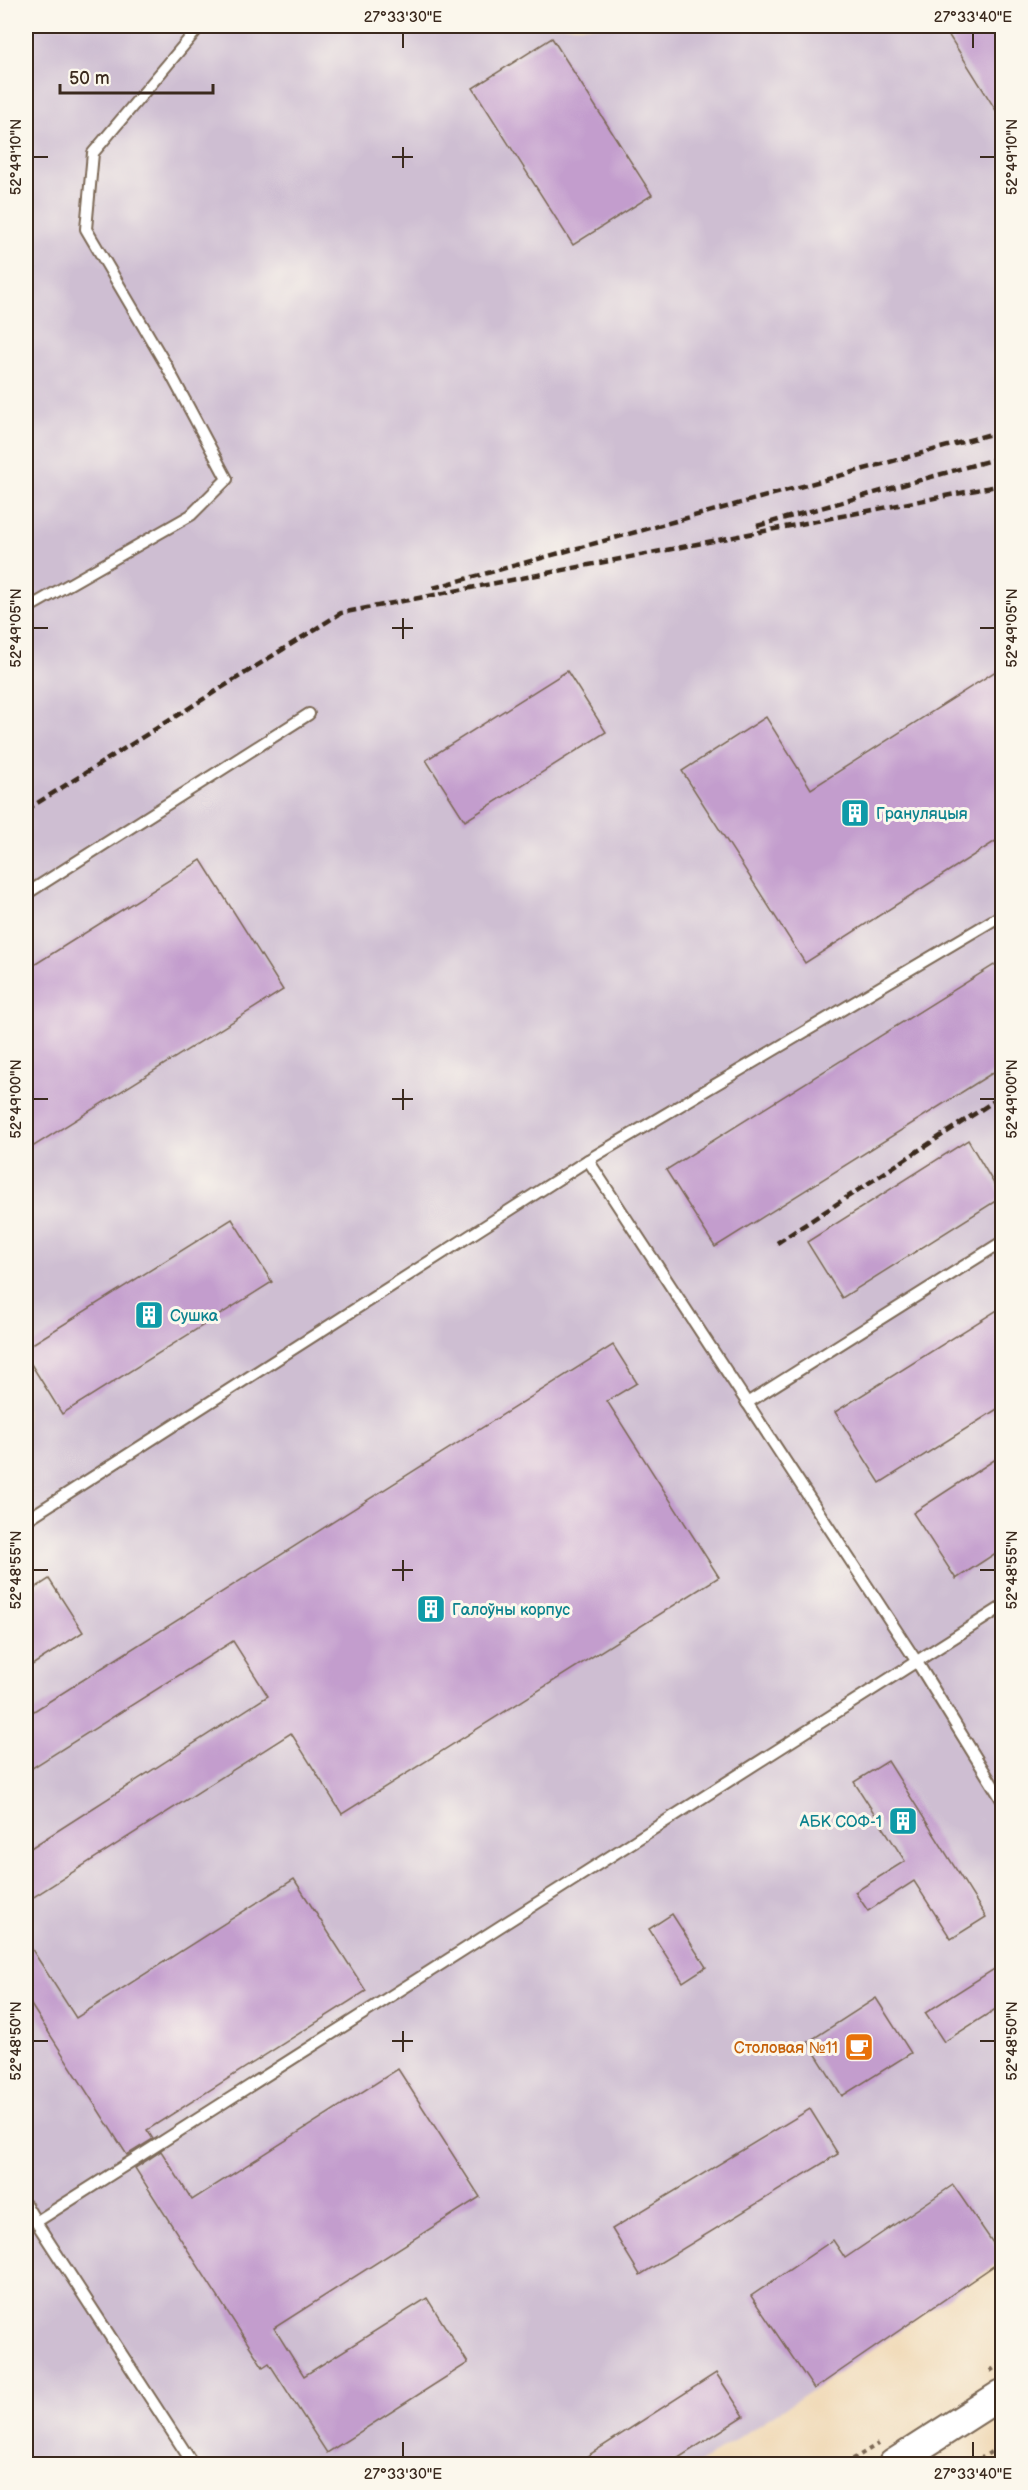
<svg xmlns="http://www.w3.org/2000/svg" width="1028" height="2490" viewBox="0 0 1028 2490" font-family="'Balsamiq Sans',sans-serif">
<rect width="100%" height="100%" fill="#fbf7ec"/>
<filter id="ink" filterUnits="userSpaceOnUse"><feTurbulence type="fractalNoise" baseFrequency=".0167" numOctaves="2"/><feDisplacementMap in="SourceGraphic" scale="12" xChannelSelector="R" yChannelSelector="G"/><feConvolveMatrix kernelMatrix="1 2 1 2 8 2 1 2 1" color-interpolation-filters="sRGB"/></filter>
<filter id="wash" filterUnits="userSpaceOnUse"><feTurbulence type="fractalNoise" baseFrequency=".008" numOctaves="4" result="noise"/><feDisplacementMap in="SourceGraphic" scale="24" xChannelSelector="R" yChannelSelector="G"/><feGaussianBlur stdDeviation="1.35" result="paint"/><feColorMatrix in="noise" values="0 0 0 0 0 0 0 0 0 0 0 0 0 0 0 0 0 1.4 0 .05"/><feComposite in="paint" operator="in"/></filter>
<g filter="url(#wash)">
<rect width="100%" height="100%" fill="#f1dbba"/>
<!-- industrial -->
<polygon fill="#cebed2" points="26,26 1002,26 1002,2260 814,2389 698,2464 26,2464"/>
<g id="blocks">
<!-- building -->
<g fill="#c39dcd">
<polygon points="943,26 1002,26 1002,120"/>
<polygon points="552,38 652,195 573,245 473,88"/>
<polygon points="1002,667 1002,837 805,963 682,771 766,717 811,789"/>
<polygon points="567,671 606,732 465,821 426,760"/>
<polygon points="201,860 283,990 26,1151 26,970"/>
<polygon points="1002,960 1002,1067 715,1247 666,1170"/>
<polygon points="968,1140 1002,1197 842,1298 807,1242"/>
<polygon points="232,1219 272,1282 62,1414 26,1356 26,1348"/>
<polygon points="1002,1307 1002,1406 880,1483 835,1412"/>
<polygon points="613,1345 637,1383 607,1401 719,1577 342,1814 291,1733 26,1902 26,1851 268,1696 233,1641 26,1772 26,1716"/>
<polygon points="1002,1455 1002,1549 956,1579 913,1513"/>
<polygon points="49,1579 83,1632 26,1669 26,1594"/>
<polygon points="888,1761 986,1917 951,1939 914,1881 868,1911 855,1892 905,1861 854,1782"/>
<polygon points="294,1879 366,1991 147,2130 153,2139 127,2155 26,1997 26,1940 76,2018"/>
<polygon points="672,1914 706,1967 683,1982 649,1929"/>
<polygon points="1002,1964 1002,2005 944,2042 925,2013"/>
<polygon points="876,1998 911,2053 842,2096 808,2042"/>
<polygon points="398,2069 480,2197 274,2328 304,2376 427,2298 468,2363 327,2453 269,2363 263,2367 135,2168 161,2151 192,2200"/>
<polygon points="810,2109 838,2154 640,2275 612,2229"/>
<polygon points="953,2185 1002,2256 1002,2260 814,2389 751,2296 833,2240 845,2258"/>
<polygon points="716,2373 744,2416 669,2464 575,2464"/>
</g>
</g>
</g>
<g filter="url(#ink)">
<use href="#blocks" fill-opacity="0" stroke="#7b6855" stroke-width="1.5"/>
<g fill="none" stroke-linecap="round" stroke-linejoin="round">
<!-- lane casing -->
<g stroke="#7b6855" stroke-width="14">
<g id="lane">
<polyline points="26,609 191,515 227,479 166,365 86,229 93,153 200,26"/>
<polyline points="26,894 309,714"/>
<polyline points="1002,915 588,1160 917,1662 1002,1800"/>
<polyline points="747,1403 1002,1242"/>
<polyline points="26,1520 588,1160"/>
<polyline points="26,2205 36,2222 1002,1607"/>
<polyline points="36,2222 193,2464"/>
</g>
</g>
<!-- secondary casing -->
<g stroke="#7b6855" stroke-width="32">
<polyline id="secondary" points="893,2464 1002,2394"/>
</g>
<!-- path -->
<g stroke="#7b6855" stroke-width="4" stroke-dasharray="4.5 4.5" stroke-linecap="butt">
<polyline points="990,2371 1002,2363"/>
<polyline points="845,2464 878,2444"/>
<polyline points="972,2464 1002,2445"/>
</g>
<!-- lane -->
<use href="#lane" stroke="#fff" stroke-width="10"/>
<!-- secondary -->
<use href="#secondary" stroke="#fff" stroke-width="28"/>
<!-- rail -->
<g stroke="#3b2a1e" stroke-width="4.5" stroke-dasharray="9 4.5" stroke-linecap="butt">
<polyline points="757,526 1002,457"/>
<polyline points="433,588 1002,431"/>
<polyline points="26,810 341,613 1002,485"/>
<polyline points="777,1243 1002,1096"/>
</g>
</g>
</g>
<!-- ticks -->
<path fill="none" stroke="#3b2a1e" stroke-width="2" d="M403,33V48M973,33V48M403,147V168M33,157H48M392,157H413M980,157H995M403,618V639M33,628H48M392,628H413M980,628H995M403,1089V1110M33,1099H48M392,1099H413M980,1099H995M403,1560V1581M33,1570H48M392,1570H413M980,1570H995M403,2031V2052M33,2041H48M392,2041H413M980,2041H995M403,2442V2457M973,2442V2457"/>
<!-- icons -->
<defs>
<g id="building-square" transform="scale(1.5)"><rect x="-9" y="-9" width="18" height="18" rx="4" fill="#0f9aa8" stroke="#fbf7ec"/><path d="M-4-6H4V6H1V3H-1V6H-4ZM-2.5-4.3h1.7v1.8h-1.7ZM.8-4.3h1.7v1.8H.8ZM-2.5-1h1.7V.8h-1.7ZM.8-1h1.7V.8H.8Z" fill="#fff"/></g>
<g id="cafe-square" transform="scale(1.5)"><rect x="-9" y="-9" width="18" height="18" rx="4" fill="#e8710a" stroke="#fbf7ec"/><path d="M-5.5-4.5H6V0H3Q3 3.5 0 3.5H-2.5Q-5.5 3.5-5.5 0ZM3-3.2v2h1.7v-2ZM-6 4.5H4V6H-6Z" fill="#fff"/></g>
</defs>
<g fill-rule="evenodd">
<use href="#building-square" x="855" y="813"/>
<use href="#building-square" x="149" y="1315"/>
<use href="#building-square" x="431" y="1609"/>
<use href="#building-square" x="903" y="1821"/>
<use href="#cafe-square" x="859" y="2047"/>
</g>
<g text-anchor="middle" stroke-width="6" stroke-linejoin="round" paint-order="stroke">
<!-- culture labels -->
<g font-size="16" fill="#0d838f" stroke="#fbf7ec" text-anchor="start">
<text x="876" y="819">Грануляцыя</text>
<text x="170" y="1321">Сушка</text>
<text x="452" y="1615">Галоўны корпус</text>
<text x="882" y="1827" text-anchor="end">АБК СОФ-1</text>
</g>
<!-- food labels -->
<g font-size="16" fill="#c56008" stroke="#fbf7ec" text-anchor="end">
<text x="838" y="2053">Столовая №11</text>
</g>
</g>
<!-- margin -->
<rect width="1028" height="2490" fill="none" stroke="#fbf7ec" stroke-width="66"/>
<!-- scale -->
<path d="M60 84v9h153v-9" fill="none" stroke="#3b2a1e" stroke-width="3"/>
<text x="69" y="84" font-size="18" fill="#3b2a1e" stroke="#fbf7ec" stroke-width="4.5" paint-order="stroke">50 m</text>
<rect x="33" y="33" width="962" height="2424" fill="none" stroke="#3b2a1e" stroke-width="2"/>
<g font-size="15" text-anchor="middle" fill="#3b2a1e">
<text x="403" y="22">27°33'30"E</text>
<text x="973" y="22">27°33'40"E</text>
<text transform="translate(16 157) rotate(-90)" y="5">52°49'10"N</text>
<text transform="translate(1012 157) rotate(-90)" y="5">52°49'10"N</text>
<text transform="translate(16 628) rotate(-90)" y="5">52°49'05"N</text>
<text transform="translate(1012 628) rotate(-90)" y="5">52°49'05"N</text>
<text transform="translate(16 1099) rotate(-90)" y="5">52°49'00"N</text>
<text transform="translate(1012 1099) rotate(-90)" y="5">52°49'00"N</text>
<text transform="translate(16 1570) rotate(-90)" y="5">52°48'55"N</text>
<text transform="translate(1012 1570) rotate(-90)" y="5">52°48'55"N</text>
<text transform="translate(16 2041) rotate(-90)" y="5">52°48'50"N</text>
<text transform="translate(1012 2041) rotate(-90)" y="5">52°48'50"N</text>
<text x="403" y="2479">27°33'30"E</text>
<text x="973" y="2479">27°33'40"E</text>
</g>
</svg>
